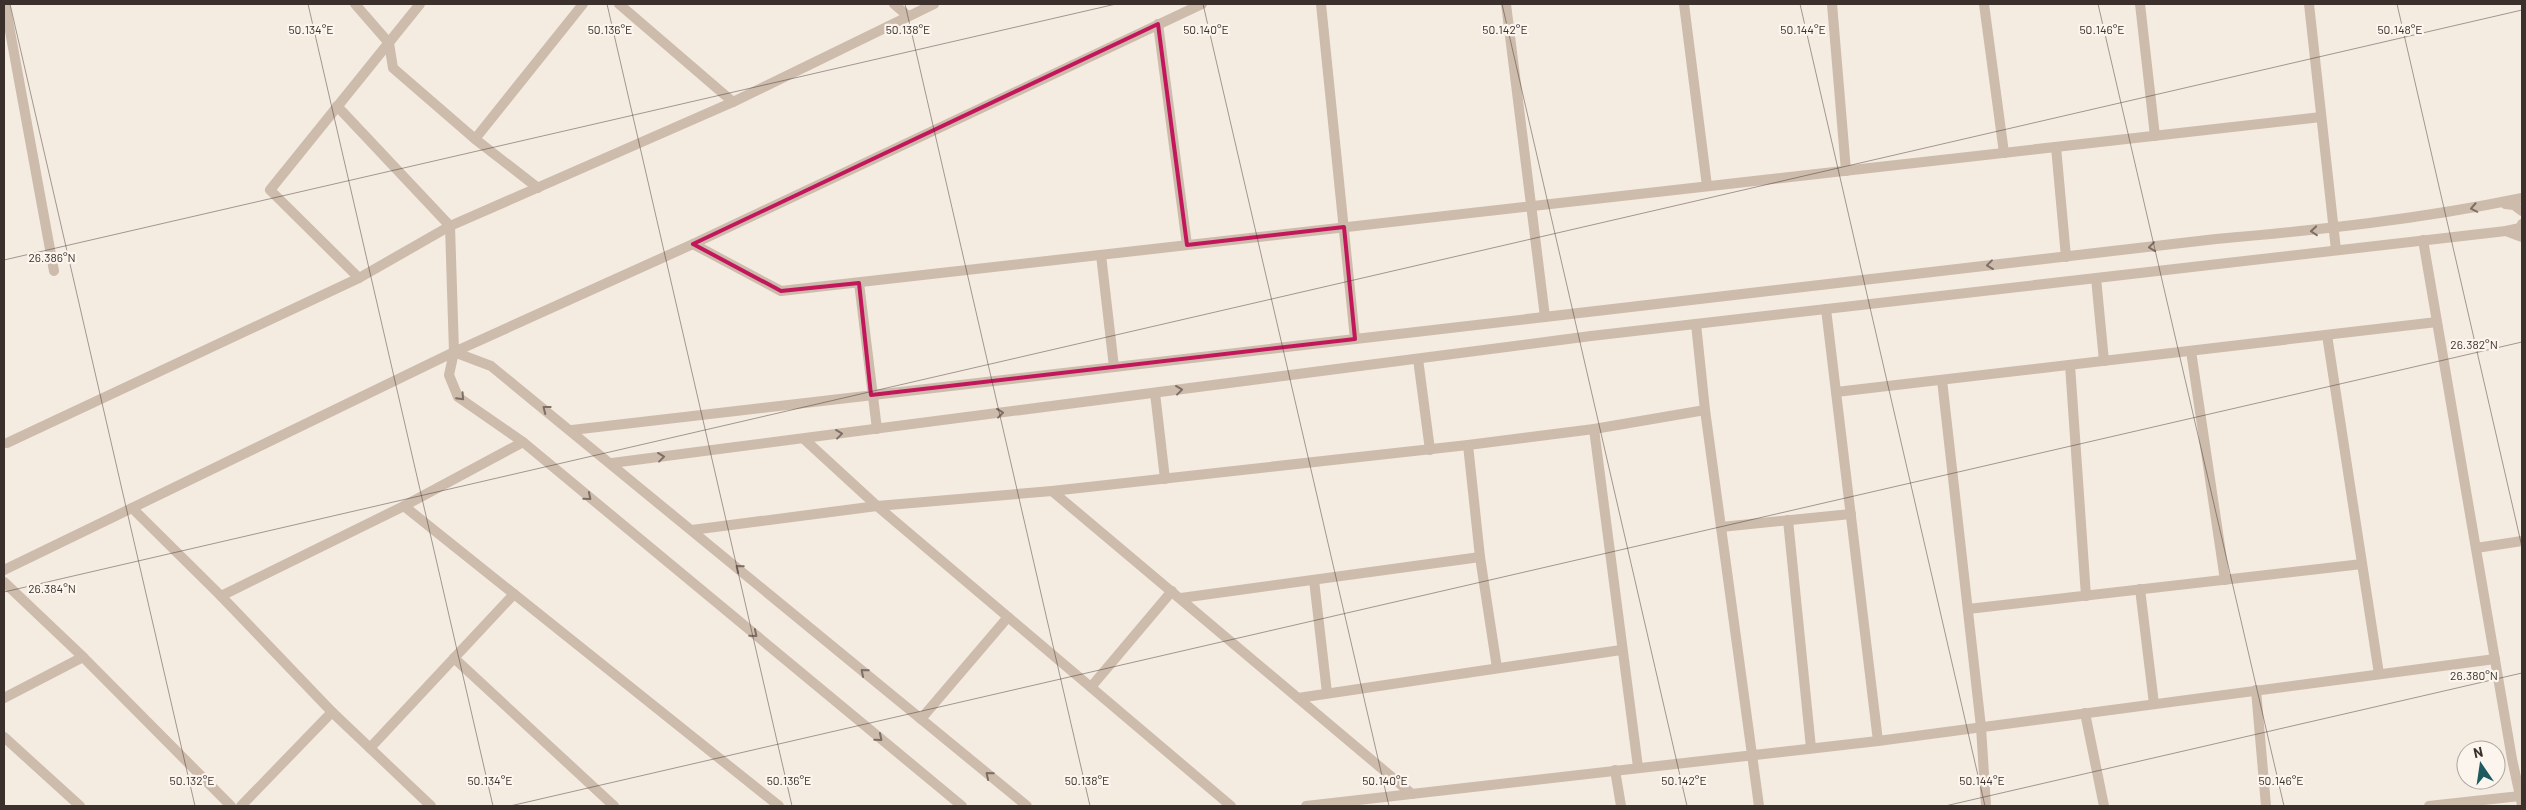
<svg xmlns="http://www.w3.org/2000/svg" width="2526" height="810" viewBox="0 0 2526 810" font-family="Barlow,sans-serif">
<rect width="100%" height="100%" fill="#f4ebe1"/>
<g fill="none" stroke-linecap="round" stroke-linejoin="round">
<!-- minor -->
<g stroke="#cdbbac" stroke-width="10">
<polyline points="5,4 54,271"/>
<polyline points="355,4 389,43 393,68 475,139"/>
<polyline points="619,4 733,102"/>
<polyline points="894,4 908,16"/>
<polyline points="1321,4 1355,339"/>
<polyline points="1506,4 1545,317"/>
<polyline points="1684,4 1707,186"/>
<polyline points="1832,4 1846,171"/>
<polyline points="1984,4 2004,153"/>
<polyline points="2140,4 2155,136"/>
<polyline points="2309,4 2336,250"/>
<polyline points="1158,24 1187,245"/>
<polyline points="337,106 450,226 454,352 449,375 458,397 523,442 962,806"/>
<polyline points="2056,147 2066,257"/>
<polyline points="538,188 475,139 583,4"/>
<polyline points="2505,204 2514,205 2522,211"/>
<polyline points="2506,231 2520,228 2522,224"/>
<polyline points="2423,240 2512,759 2522,805"/>
<polyline points="693,244 781,291 2321,117"/>
<polyline points="1101,255 1114,367"/>
<polyline points="359,278 270,190 420,4"/>
<polyline points="2096,278 2104,361"/>
<polyline points="859,283 877,429"/>
<polyline points="1826,309 1878,741"/>
<polyline points="1696,324 1705,410 1759,806"/>
<polyline points="2327,335 2379,674"/>
<polyline points="2191,351 2225,580"/>
<polyline points="454,352 491,366 1027,806"/>
<polyline points="1418,359 1430,450"/>
<polyline points="2070,365 2086,596"/>
<polyline points="1942,380 1981,727 1986,806"/>
<polyline points="1836,392 2437,322"/>
<polyline points="1155,393 1165,479"/>
<polyline points="1594,429 1638,767"/>
<path d="M572,430L2216,239C2319,230 2421,219 2522,198"/>
<polyline points="804,439 877,506 1231,806"/>
<polyline points="7,443 359,278 450,226 733,102 934,4"/>
<polyline points="1468,445 1480,557 1497,668"/>
<polyline points="612,463 1591,336 2506,231 2522,237"/>
<polyline points="1052,491 1412,794"/>
<polyline points="404,506 779,806"/>
<polyline points="132,508 221,596 332,712 431,806"/>
<polyline points="1788,520 1811,748"/>
<polyline points="1721,527 1851,514"/>
<polyline points="692,530 877,506 1052,491 1468,445 1594,429 1705,410"/>
<polyline points="2476,548 2522,541"/>
<polyline points="4,570 454,352 693,244 1202,4"/>
<polyline points="1314,580 1327,693"/>
<polyline points="4,582 83,657 231,806"/>
<polyline points="2140,589 2154,704"/>
<polyline points="221,596 404,506 523,442"/>
<polyline points="1181,598 1480,557"/>
<polyline points="1968,609 2362,564"/>
<polyline points="454,658 614,806"/>
<polyline points="1091,687 1172,591"/>
<polyline points="2256,690 2266,806"/>
<polyline points="4,698 83,657"/>
<polyline points="1298,698 1621,650"/>
<polyline points="2085,713 2104,806"/>
<polyline points="921,719 1008,617"/>
<polyline points="4,737 80,806"/>
<polyline points="370,748 514,594"/>
<polyline points="1615,770 1621,806"/>
<polyline points="241,806 332,712"/>
<polyline points="1306,806 1878,741 2495,659"/>
<polyline points="2429,806 2520,796"/>
</g>
</g>
<!-- one-way arrows -->
<defs><path id="oneway-chevron" d="M-2-3.5L2.5 0L-2 3.5" fill="none" stroke-width="1.6" stroke-linecap="round" stroke-linejoin="round" transform="scale(1.25)"/></defs>
<g stroke="#7d6f65">
<use href="#oneway-chevron" transform="translate(2474 208) rotate(169)"/>
<use href="#oneway-chevron" transform="translate(2314 231) rotate(175)"/>
<use href="#oneway-chevron" transform="translate(2152 247) rotate(173)"/>
<use href="#oneway-chevron" transform="translate(1990 265) rotate(173)"/>
<use href="#oneway-chevron" transform="translate(1179 390) rotate(-7)"/>
<use href="#oneway-chevron" transform="translate(461 397) rotate(47)"/>
<use href="#oneway-chevron" transform="translate(546 409) rotate(-142)"/>
<use href="#oneway-chevron" transform="translate(1000 413) rotate(-7)"/>
<use href="#oneway-chevron" transform="translate(839 434) rotate(-7)"/>
<use href="#oneway-chevron" transform="translate(661 457) rotate(-7)"/>
<use href="#oneway-chevron" transform="translate(588 497) rotate(40)"/>
<use href="#oneway-chevron" transform="translate(739 568) rotate(-140)"/>
<use href="#oneway-chevron" transform="translate(754 634) rotate(40)"/>
<use href="#oneway-chevron" transform="translate(864 672) rotate(-140)"/>
<use href="#oneway-chevron" transform="translate(879 738) rotate(40)"/>
<use href="#oneway-chevron" transform="translate(989 775) rotate(-140)"/>
</g>
<!-- marked area -->
<path fill="none" stroke="#c2185b" stroke-width="4" stroke-linejoin="round" d="M1158,24L1187,245L1344,227L1355,339L871,395L859,283L781,291L693,244Z"/>
<!-- ticks -->
<path fill="none" stroke="#3b302b" stroke-width="1" stroke-opacity="0.45" d="M10,4L195,806M308,4L493,806M607,4L792,806M905,4L1090,806M1203,4L1389,806M1502,4L1687,806M1800,4L1985,806M2098,4L2284,806M2397,4L2522,547M4,260L1116,4M4,592L2522,10M510,806L2522,342M1945,806L2522,673"/>
<g font-size="12" text-anchor="middle" fill="#3b302b" stroke="#fbf5ee" stroke-width="4.5" stroke-linejoin="round" paint-order="stroke">
<text x="311" y="34">50.134°E</text>
<text x="610" y="34">50.136°E</text>
<text x="908" y="34">50.138°E</text>
<text x="1206" y="34">50.140°E</text>
<text x="1505" y="34">50.142°E</text>
<text x="1803" y="34">50.144°E</text>
<text x="2102" y="34">50.146°E</text>
<text x="2400" y="34">50.148°E</text>
<text x="52" y="262">26.386°N</text>
<text x="2474" y="349">26.382°N</text>
<text x="52" y="593">26.384°N</text>
<text x="2474" y="680">26.380°N</text>
<text x="192" y="785">50.132°E</text>
<text x="490" y="785">50.134°E</text>
<text x="789" y="785">50.136°E</text>
<text x="1087" y="785">50.138°E</text>
<text x="1385" y="785">50.140°E</text>
<text x="1684" y="785">50.142°E</text>
<text x="1982" y="785">50.144°E</text>
<text x="2281" y="785">50.146°E</text>
</g>
<!-- border -->
<rect width="2526" height="810" fill="none" stroke="#3b302b" stroke-width="10"/>
<!-- north arrow -->
<g transform="translate(2481 765) rotate(347)"><circle r="24" fill="#fbf5ee" stroke="#aea6a0"/>
<path d="M0-4L9 19L0 12L-9 19Z" fill="#1f5a5e"/>
<text y="-8" font-size="14" font-weight="bold" text-anchor="middle" fill="#3b302b">N</text>
</g>
</svg>
